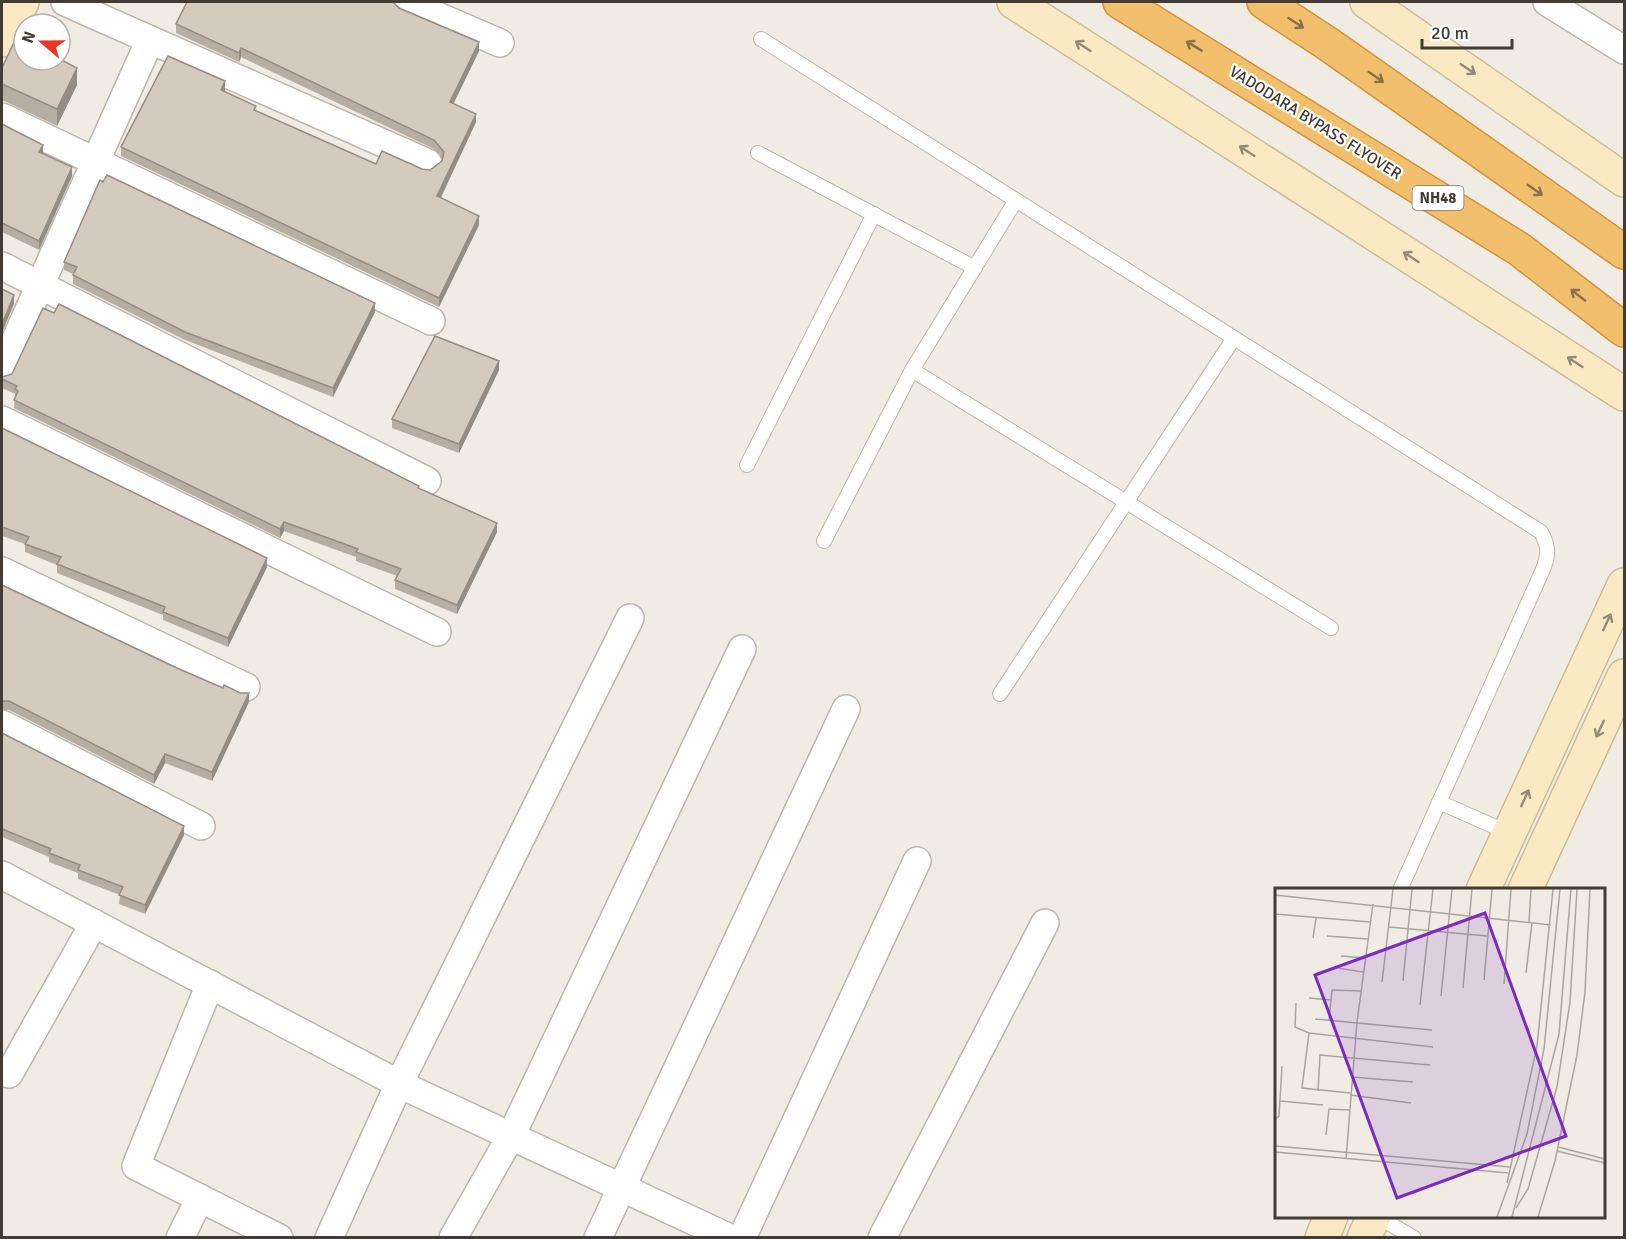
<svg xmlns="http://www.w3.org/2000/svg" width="1626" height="1239" viewBox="0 0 1626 1239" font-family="Signika,sans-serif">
<rect width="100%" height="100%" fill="#f0ece4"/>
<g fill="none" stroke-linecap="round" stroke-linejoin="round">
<!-- lane casing -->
<g stroke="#beb6aa" stroke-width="16">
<g id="lane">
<path d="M761,39L1541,532C1548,545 1549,553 1544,567L1400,890"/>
<polyline points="758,153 975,268"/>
<polyline points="912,370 1331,628"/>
<polyline points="747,465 874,214"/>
<polyline points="824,541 912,370 1016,200"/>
<polyline points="1000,694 1234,338"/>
<polyline points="1439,802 1509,833"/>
<polyline points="1377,1216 1414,1238"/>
</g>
</g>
<!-- street casing -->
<g stroke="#beb6aa" stroke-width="30">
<g id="street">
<polyline points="65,2 428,163"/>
<polyline points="405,2 500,43"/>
<polyline points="1547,2 1624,50"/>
<polyline points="2,117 431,321"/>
<polyline points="2,266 427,481"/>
<polyline points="2,370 150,40"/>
<polyline points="2,420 437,632"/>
<polyline points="2,571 246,687"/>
<polyline points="2,724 201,826"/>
<polyline points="2,875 399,1084 730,1238"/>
<polyline points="210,984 136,1166 279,1238"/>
<polyline points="9,1074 94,923"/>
<polyline points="180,1238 200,1198"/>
<polyline points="329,1238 399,1084 630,618"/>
<polyline points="453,1238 512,1134 742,649"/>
<polyline points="598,1238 846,709"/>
<polyline points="742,1238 917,861"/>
<polyline points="882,1238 1045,923"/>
</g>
</g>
<!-- secondary casing -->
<g stroke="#cdbc96" stroke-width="36">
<g id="secondary">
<polyline points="1014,2 1624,394"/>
<polyline points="1367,2 1624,180"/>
<polyline points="2,40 22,2"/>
<polyline points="1483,890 1624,585"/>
<polyline points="1525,890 1624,676"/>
<polyline points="1322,1238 1331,1216"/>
<polyline points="1364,1238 1374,1216"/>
</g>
</g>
<!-- highway casing -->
<g stroke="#d0943e" stroke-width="36">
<g id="highway">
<polyline points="1120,2 1519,249 1624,330"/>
<polyline points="1264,2 1328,44 1624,252"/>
</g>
</g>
<!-- lane -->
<use href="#lane" stroke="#fff" stroke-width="14"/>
<!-- street -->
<use href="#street" stroke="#fff" stroke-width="27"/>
<!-- secondary -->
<use href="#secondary" stroke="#faeac4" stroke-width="33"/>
<!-- highway -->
<use href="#highway" stroke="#f2c06d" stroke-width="33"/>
</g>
<!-- wall -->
<g fill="#b6aea3">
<polygon points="399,8 479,51 454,103 476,122 441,198 479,225 439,307 121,156 121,147 225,90 225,91 256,111 376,164 430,170 442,161 442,159 434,149 241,57 239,62 176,33 176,24"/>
<polygon points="2,68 77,85 57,126 2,100"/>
<polygon points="2,124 72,176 39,250 2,232"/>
<polygon points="64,262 375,312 333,397 185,340 73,284 73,274 64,270"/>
<polygon points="499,370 459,453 392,428 392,419"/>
<polygon points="2,377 419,489 497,532 457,614 395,589 395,580 397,576 356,561 356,557 284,531 280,538 14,408 15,394 2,388"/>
<polygon points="2,428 267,567 228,647 163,620 163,615 57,573 57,565 25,552 25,544 2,536"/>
<polygon points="2,585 249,702 212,781 165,763 154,784 9,710 2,710"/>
<polygon points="2,733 184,835 145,914 119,904 120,895 78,879 78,873 49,862 49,857 2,837"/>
</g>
<!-- shaded-wall -->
<g fill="#948d84">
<polygon points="479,42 479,51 450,110 450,102"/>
<polygon points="241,48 241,57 239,62 239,53"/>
<polygon points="77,68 77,85 57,126 57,109"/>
<polygon points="225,81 225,90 221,99 221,90"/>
<polygon points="476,114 476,122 437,205 437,196"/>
<polygon points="43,145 43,154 39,152"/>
<polygon points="72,167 72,176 39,250 39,241"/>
<polygon points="479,216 479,225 439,307 439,298"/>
<polygon points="14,295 14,304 2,333 2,324"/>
<polygon points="375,303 375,312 333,397 333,388"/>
<polygon points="499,361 499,370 459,453 459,444"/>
<polygon points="284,522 284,531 280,538 280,529"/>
<polygon points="497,523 497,532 457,614 457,605"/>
<polygon points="267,558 267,567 228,647 228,638"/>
<polygon points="249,693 249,702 212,781 212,772"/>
<polygon points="165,754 165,763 154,784 154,775"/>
<polygon points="184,826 184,835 145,914 145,905"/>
</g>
<!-- building -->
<g fill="#d4cabd" stroke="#948d84" stroke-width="1.5">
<polygon points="187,2 393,2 399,8 479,42 450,102 476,114 437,196 479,216 439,298 121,147 168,56 225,81 221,90 256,106 254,110 376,164 382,151 422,169 430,170 442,161 444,152 434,140 241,48 239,53 176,24"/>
<polygon points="16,38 24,42 24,60 60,59 77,68 57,109 2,84 2,68"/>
<polygon points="2,124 43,145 39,152 72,167 39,241 2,223"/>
<polygon points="107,175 375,303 333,388 185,332 73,275 77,267 64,262 100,180 103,182"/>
<polygon points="2,289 14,295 2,324"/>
<polygon points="59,304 419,486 418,488 497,523 457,605 395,580 401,569 356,552 358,549 284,522 280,529 14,400 18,391 15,389 17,386 2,379 2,377 12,374 43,308 54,313"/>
<polygon points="435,336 499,361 459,444 392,419"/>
<polygon points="2,428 267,558 228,638 163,612 165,607 57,564 61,557 25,544 29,537 2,527"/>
<polygon points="2,585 177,668 223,688 224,685 240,693 249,693 212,772 165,754 154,775 9,701 2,701"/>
<polygon points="2,733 184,826 145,905 119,895 123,887 78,870 80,865 49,853 51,849 2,829"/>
</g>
<!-- one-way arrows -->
<defs><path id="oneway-shaft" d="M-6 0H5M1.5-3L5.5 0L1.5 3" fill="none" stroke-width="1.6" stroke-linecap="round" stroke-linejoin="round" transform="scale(1.5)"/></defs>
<g stroke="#88714b">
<use href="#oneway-shaft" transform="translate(1296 23) rotate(33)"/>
<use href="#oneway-shaft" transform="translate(1194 46) rotate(-149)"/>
<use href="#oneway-shaft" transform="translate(1376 77) rotate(35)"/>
<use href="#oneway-shaft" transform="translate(1535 190) rotate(35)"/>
<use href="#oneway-shaft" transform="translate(1578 295) rotate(-142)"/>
</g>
<g stroke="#958a75">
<use href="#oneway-shaft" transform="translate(1083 46) rotate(-147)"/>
<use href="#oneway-shaft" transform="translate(1468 69) rotate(34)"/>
<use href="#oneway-shaft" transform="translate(1247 151) rotate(-147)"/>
<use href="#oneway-shaft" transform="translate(1411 257) rotate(-147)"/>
<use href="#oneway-shaft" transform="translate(1575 362) rotate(-147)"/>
<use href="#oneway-shaft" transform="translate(1607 622) rotate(-65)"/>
<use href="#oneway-shaft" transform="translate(1600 729) rotate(115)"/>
<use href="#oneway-shaft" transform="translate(1525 798) rotate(-65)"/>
</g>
<g text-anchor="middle" stroke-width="4.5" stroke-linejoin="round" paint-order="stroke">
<!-- shield labels -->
<rect fill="#fff" stroke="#7b7671" stroke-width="1.5" x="1412.5" y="186" width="51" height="24" rx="4.5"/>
<g font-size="15" font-weight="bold" fill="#423c34">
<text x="1438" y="203">NH48</text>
</g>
<!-- street labels -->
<g font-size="16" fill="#423c34" stroke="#fff">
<text transform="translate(1316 122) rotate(32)" y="6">VADODARA BYPASS FLYOVER</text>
</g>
</g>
<!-- overview -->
<g transform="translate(1275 888)">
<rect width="330" height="330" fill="#f0ece4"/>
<path fill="none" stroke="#aaa69e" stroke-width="1.5" d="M0,7L276,37M0,26L95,34M254,34L256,1M114,39L212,48M52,48L93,51M38,50L41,30M66,68L90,70M63,80L88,84M251,85L257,35M209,92L217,1M128,93L137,1M107,94L118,1M229,96L236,1M188,100L197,1M166,108L177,1M34,110L56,112M21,115L20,139L34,145M145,117L158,1M40,131L157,142M54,132L57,102L86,103M77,189L138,194M43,203L45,167L155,177M75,205L27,200L34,145L158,159M75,207L136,215M5,213L48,217M0,231L4,228L7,178M51,247L54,221L74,222M0,258L235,279M283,259L330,271M282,263L330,275M0,264L233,285M71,271L82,134L98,16M232,295L262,158L278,1M241,320L253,301L282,199L295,114L302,1M222,329L252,246L269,161L285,1M237,329L284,146L296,1M263,329L280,273L302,167L310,104L315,1"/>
<path fill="#7b2cbf" fill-opacity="0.15" stroke="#7b2cbf" stroke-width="3" d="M210,25L291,248L122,310L40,87Z"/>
<rect width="330" height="330" fill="none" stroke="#423c34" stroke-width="3"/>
</g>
<!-- border -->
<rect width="1626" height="1239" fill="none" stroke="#423c34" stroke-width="6"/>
<!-- north arrow -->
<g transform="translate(42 42) rotate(290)"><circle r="28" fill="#ffffff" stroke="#b3b1ae" stroke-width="1.5"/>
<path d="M0-4.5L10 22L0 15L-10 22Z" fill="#e93722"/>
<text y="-9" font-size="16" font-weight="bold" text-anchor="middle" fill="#423c34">N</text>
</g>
<!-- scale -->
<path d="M1422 39v9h90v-9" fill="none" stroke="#423c34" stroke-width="3"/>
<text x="1431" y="39" font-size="18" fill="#423c34" stroke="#ffffff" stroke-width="4.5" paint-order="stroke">20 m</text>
</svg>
